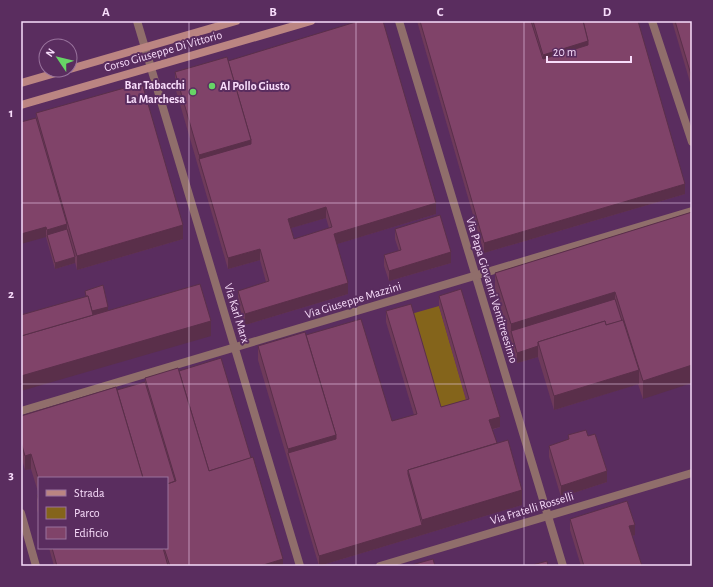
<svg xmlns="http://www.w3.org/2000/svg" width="713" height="587" viewBox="0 0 713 587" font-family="'Alegreya Sans',sans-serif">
<rect width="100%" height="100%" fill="#5a2d5f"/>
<!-- green -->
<polygon fill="#84641b" points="439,306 469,409 441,417 411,314"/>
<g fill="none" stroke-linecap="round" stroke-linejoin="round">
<!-- minor -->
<g stroke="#906e6b" stroke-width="8">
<polyline points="137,21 300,566"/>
<polyline points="399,21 563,566"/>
<polyline points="652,21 692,142"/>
<polyline points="21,411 692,211"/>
<polyline points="21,513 36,566"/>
<polyline points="380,566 692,473"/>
</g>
<!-- secondary -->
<g stroke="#bb8582" stroke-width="8">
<polyline points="70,69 236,21"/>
<polyline points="21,83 66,70"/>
<polyline points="21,105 311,21"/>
</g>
</g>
<!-- wall -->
<g fill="#6e3a5a" fill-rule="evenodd">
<polygon points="417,21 638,21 685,194 484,253"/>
<polygon points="672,21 692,21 692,89"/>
<path d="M228,61L436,214L337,244L348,294L245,325L238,302V291L266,282L260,260L228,269L175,87V72ZM326,218L329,228L294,239L291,228Z"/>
<polygon points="36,113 183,239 77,270 75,262 75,263 55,269 46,237"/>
<polygon points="692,212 643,399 638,384 554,410 538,357 517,363 495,291 495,273"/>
<polygon points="395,229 451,263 389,281 384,266 384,255 399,251 395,239"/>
<polygon points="439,296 500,427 492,430 497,443 522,505 319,566 258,360 258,346 306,335 392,421 414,415 386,322 386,311 441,407 466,400 439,306"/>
<polygon points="179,371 283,566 54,566 49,548 167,548 167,478 39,478 39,516 37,510 37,495 39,495 31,469 25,470 21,456 21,416 117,390 145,382 145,378"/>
<polygon points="568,435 607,482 561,497 549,457 549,446 568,440"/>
<polygon points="570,519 635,535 632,536 642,566 581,566 570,530"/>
</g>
<!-- shaded-wall -->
<g fill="#5a2f4a">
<polygon points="588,41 588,56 543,69 543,55"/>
<polygon points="251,140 251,155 199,159 199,170 199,155"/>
<polygon points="685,184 685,194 484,253 484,243"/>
<polygon points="436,203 436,214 334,245 334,234"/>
<polygon points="326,207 326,218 288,229 288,219"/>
<polygon points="67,224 67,235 47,235 47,230"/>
<polygon points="183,225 183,239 77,270 77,256"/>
<polygon points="46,227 46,237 21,244 21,234"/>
<polygon points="260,249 260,260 228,269 228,258"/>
<polygon points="451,252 451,263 389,281 389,271"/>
<polygon points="75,257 75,263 55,269 55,263"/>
<polygon points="348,283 348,294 245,325 245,314"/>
<polygon points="615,292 615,310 511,331 511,342 511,324"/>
<polygon points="108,307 108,312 91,317 91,311"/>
<polygon points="211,321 211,336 21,391 21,376"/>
<polygon points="538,346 538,357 517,363 517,353"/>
<polygon points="692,365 692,383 643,399 643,381"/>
<polygon points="639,370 639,384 554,410 554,396"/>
<polygon points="500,417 500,427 489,430 489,420"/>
<polygon points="336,435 336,449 288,453 288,449"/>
<polygon points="31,454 31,469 25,470 25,456"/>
<polygon points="607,471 607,482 561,497 561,486"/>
<polygon points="522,490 522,505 422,535 422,520"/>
<polygon points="422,525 422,535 319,566 319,556"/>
<polygon points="635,525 635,535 629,537 629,526"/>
<polygon points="283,559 283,566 260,566"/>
</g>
<!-- building -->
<g fill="#804369" stroke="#5a2f4a" fill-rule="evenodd">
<path d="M359,21H383L436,203L334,234L348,283L245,314L238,291L269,281L260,249L228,258L199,159L251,144V140L228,61ZM326,207L332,227L294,239L288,219Z"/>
<polygon points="420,21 531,21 543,59 588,45 588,41 583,21 638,21 685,184 484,243"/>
<polygon points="533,21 583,21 588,41 543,55"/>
<polygon points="675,21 692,21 692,78"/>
<polygon points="227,57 251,140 199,155 175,72"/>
<polygon points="142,83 183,225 77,256 36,113"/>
<polygon points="36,118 67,224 47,230 46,227 21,234 21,122"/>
<polygon points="692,212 692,365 643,381 615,292 511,324 495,273"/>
<polygon points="440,215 451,252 389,271 384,255 401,250 395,229"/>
<polygon points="67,229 75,257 55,263 47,235"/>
<polygon points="200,284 211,321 21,376 21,336"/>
<polygon points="103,285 108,307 92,311 88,296 86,296 85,291"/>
<polygon points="461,289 500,417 489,420 497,443 408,470 408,474 422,525 319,556 288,453 336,439 336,435 306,335 361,319 392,421 417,414 386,311 411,304 441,407 469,399 439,296"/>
<polygon points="88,296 93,315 21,336 21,315"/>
<polygon points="615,299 622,321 606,325 605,321 538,342 538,346 517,353 511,331"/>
<polygon points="623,320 639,370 554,396 538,342 605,321 606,325"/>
<polygon points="305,332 336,435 288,449 258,346"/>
<polygon points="221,358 251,458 209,471 179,371"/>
<polygon points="178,368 209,471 253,457 283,559 260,566 170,566 164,548 167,548 167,484 176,481 145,378"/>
<polygon points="145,382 175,481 167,484 167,478 143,478 117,390"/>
<polygon points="116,387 143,478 39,478 39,481 31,454 25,456 21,442 21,416"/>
<polygon points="586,430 588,436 595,434 607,471 561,486 549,446 569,439 568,435"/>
<polygon points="508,440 522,490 422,520 408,470"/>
<polygon points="37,495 39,495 39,501"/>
<polygon points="627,501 635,525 629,526 642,566 584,566 570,519"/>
<polygon points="52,548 163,548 168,566 57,566"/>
<polygon points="433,559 435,566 408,566"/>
<polygon points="547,561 548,566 529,566"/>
</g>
<!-- grid -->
<path fill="none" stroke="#f8ddfb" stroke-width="1" stroke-opacity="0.55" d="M189,21V566M356,21V566M524,21V566M21,203H692M21,384H692"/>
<!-- markers -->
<g fill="#67d466" stroke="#5a2d5f" stroke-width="1.5">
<circle cx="212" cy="86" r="4"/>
<circle cx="193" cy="92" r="4"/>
</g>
<g text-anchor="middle" stroke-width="4" stroke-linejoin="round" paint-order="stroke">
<!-- street labels -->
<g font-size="12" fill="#f8ddfb" stroke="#5a2d5f">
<text transform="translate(163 51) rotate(-16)" y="4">Corso Giuseppe Di Vittorio</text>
<text transform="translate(492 290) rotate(73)" y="4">Via Papa Giovanni Ventitreesimo</text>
<text transform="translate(353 300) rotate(-17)" y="4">Via Giuseppe Mazzini</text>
<text transform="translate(237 313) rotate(73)" y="4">Via Karl Marx</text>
<text transform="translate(532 508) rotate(-17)" y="4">Via Fratelli Rosselli</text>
</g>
<!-- poi labels -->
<g font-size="12" font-weight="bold" fill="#f8ddfb" stroke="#5a2d5f" text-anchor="end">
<text x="185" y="89">Bar Tabacchi<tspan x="185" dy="14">La Marchesa</tspan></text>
<text x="220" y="90" text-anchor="start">Al Pollo Giusto</text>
</g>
</g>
<!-- border -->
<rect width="713" height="587" fill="none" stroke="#5a2d5f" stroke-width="44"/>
<!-- legend -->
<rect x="38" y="477" width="130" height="72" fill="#5a2d5f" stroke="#99739d"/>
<rect x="46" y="490" width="20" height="6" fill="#bb8582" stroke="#99739d"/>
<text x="74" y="497" font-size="12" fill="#f8ddfb">Strada</text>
<rect x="46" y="507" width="20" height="12" fill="#84641b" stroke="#99739d"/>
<text x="74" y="517" font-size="12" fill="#f8ddfb">Parco</text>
<rect x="46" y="527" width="20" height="12" fill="#804369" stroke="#99739d"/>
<text x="74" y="537" font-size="12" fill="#f8ddfb">Edificio</text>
<!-- north arrow -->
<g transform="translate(58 58) rotate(305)"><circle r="19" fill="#5a2d5f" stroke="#99739d"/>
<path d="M0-3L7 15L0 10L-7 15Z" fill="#67d466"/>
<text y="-6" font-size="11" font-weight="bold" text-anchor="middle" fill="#f8ddfb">N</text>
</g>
<!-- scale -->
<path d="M547 56v6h84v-6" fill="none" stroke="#f8ddfb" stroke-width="2"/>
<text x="553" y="56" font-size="12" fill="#f8ddfb" stroke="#5a2d5f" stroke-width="3" paint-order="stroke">20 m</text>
<rect x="22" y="22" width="669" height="543" fill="none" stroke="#f8ddfb" stroke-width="1.5"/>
<g font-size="13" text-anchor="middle" font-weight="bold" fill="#f8ddfb">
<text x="106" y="16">A</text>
<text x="273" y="16">B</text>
<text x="440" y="16">C</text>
<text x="607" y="16">D</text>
<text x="11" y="117">1</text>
<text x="11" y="298">2</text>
<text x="11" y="479">3</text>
</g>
</svg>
